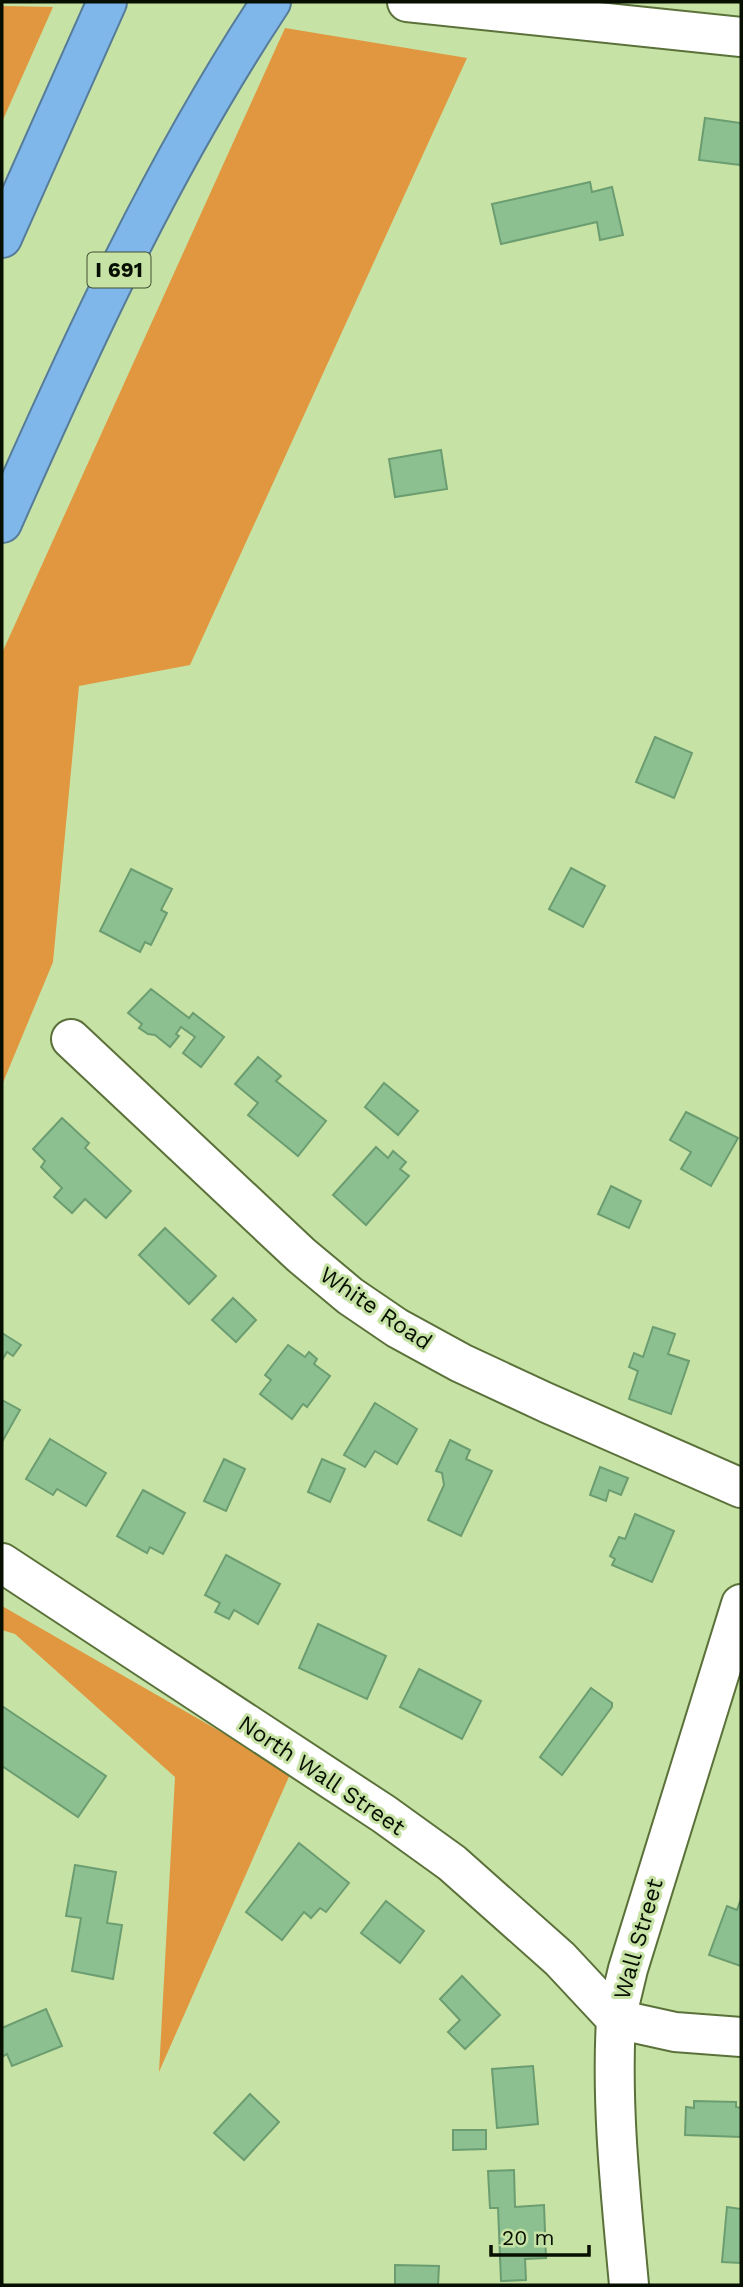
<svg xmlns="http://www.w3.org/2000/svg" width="743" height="2287" viewBox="0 0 743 2287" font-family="'Work Sans',sans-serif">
<rect width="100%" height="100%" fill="#c7e2a5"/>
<!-- forest -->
<g fill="#e0973f">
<polygon points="2,6 53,7 2,122"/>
<polygon points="285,28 467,58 190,665 79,686 53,962 2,1085 2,653"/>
<polygon points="2,1606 291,1772 159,2072 175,1777 15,1634 2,1630"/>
</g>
<!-- building -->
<g fill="#8cc091" stroke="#6b9d70" stroke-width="2">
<polygon points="705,118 741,123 741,165 699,160"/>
<polygon points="590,182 592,192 612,187 623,235 600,240 597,222 501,244 492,204"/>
<polygon points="441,450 447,489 395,497 389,459"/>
<polygon points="655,737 692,753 674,798 636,782"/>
<polygon points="571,868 605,886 583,927 549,909"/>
<polygon points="131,869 172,889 161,910 167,913 151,945 145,942 140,952 100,931"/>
<polygon points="151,989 189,1018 193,1013 224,1037 201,1067 183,1053 195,1037 181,1027 176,1034 179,1036 170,1047 155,1035 148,1034 139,1028 142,1024 128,1013"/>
<polygon points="258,1057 281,1076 276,1081 326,1121 298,1156 248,1115 258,1103 235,1084"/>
<polygon points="384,1083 418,1111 398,1135 365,1107"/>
<polygon points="686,1112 738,1138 711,1186 681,1169 691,1152 670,1140"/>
<polygon points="62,1118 89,1143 85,1148 131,1191 106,1218 85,1199 72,1213 54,1197 62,1188 41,1167 45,1161 33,1149"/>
<polygon points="376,1147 388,1158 393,1151 406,1162 400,1169 409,1176 366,1225 333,1195"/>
<polygon points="611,1186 641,1201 629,1228 598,1214"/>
<polygon points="165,1228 216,1276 189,1304 139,1255"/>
<polygon points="233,1298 256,1320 236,1342 212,1320"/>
<polygon points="653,1327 675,1334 668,1354 689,1361 671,1414 629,1399 638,1371 629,1367 634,1353 643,1357"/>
<polygon points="2,1333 21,1345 13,1356 7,1352 2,1360"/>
<polygon points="288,1345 305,1357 309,1352 317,1359 314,1364 330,1376 307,1407 303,1404 292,1419 260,1394 271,1380 265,1375"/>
<polygon points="2,1400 20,1410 2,1442"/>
<polygon points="375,1403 417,1429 397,1464 375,1451 365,1467 344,1455"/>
<polygon points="50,1439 106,1473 86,1506 57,1489 53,1495 26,1479"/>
<polygon points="450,1440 470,1450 466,1459 492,1471 461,1536 428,1520 444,1485 442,1473 436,1471"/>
<polygon points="224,1459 245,1469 226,1511 204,1501"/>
<polygon points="322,1459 345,1469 330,1502 308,1492"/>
<polygon points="600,1467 628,1478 621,1495 609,1490 606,1501 590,1495"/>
<polygon points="143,1490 185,1513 163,1554 150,1547 147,1553 117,1536"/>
<polygon points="635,1514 674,1531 652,1582 612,1565 615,1559 610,1556 619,1537 625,1539"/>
<polygon points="226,1555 280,1584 258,1624 234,1610 229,1619 215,1612 220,1603 205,1595"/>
<polygon points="318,1624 386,1656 367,1699 299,1668"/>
<polygon points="419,1669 481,1701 462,1739 400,1707"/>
<polygon points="591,1688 612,1703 612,1707 562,1775 540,1757"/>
<polygon points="2,1706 106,1776 78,1817 2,1766"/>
<polygon points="299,1843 349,1883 326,1912 320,1908 311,1918 304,1912 282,1940 246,1912"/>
<polygon points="75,1865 116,1872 107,1923 122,1925 113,1979 72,1971 81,1918 66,1916"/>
<polygon points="741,1899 741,1966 709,1955 727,1906 737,1910"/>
<polygon points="386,1901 424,1931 400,1963 361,1933"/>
<polygon points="462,1976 500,2015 465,2049 448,2032 460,2020 440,1999"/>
<polygon points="46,2009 62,2046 12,2066 7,2054 2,2057 2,2028"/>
<polygon points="533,2066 538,2124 497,2128 492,2069"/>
<polygon points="250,2094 279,2122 244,2160 214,2133"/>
<polygon points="694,2101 736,2102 736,2107 741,2108 741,2137 685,2135 686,2107 694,2108"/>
<polygon points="453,2130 486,2130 486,2149 453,2150"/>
<polygon points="514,2170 515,2207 544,2205 546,2258 525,2259 526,2280 501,2281 498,2208 490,2208 488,2171"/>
<polygon points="727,2207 741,2209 741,2263 722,2262"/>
<polygon points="395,2265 439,2266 438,2285 395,2285"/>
</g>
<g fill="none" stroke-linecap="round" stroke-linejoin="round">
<!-- minor casing -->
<g stroke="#5b713a" stroke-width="42">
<g id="minor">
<polyline points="71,1039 301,1255 350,1296 397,1328 461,1363 547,1403 741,1488"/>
<polyline points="741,1604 628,1969 616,2019 675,2032 741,2037"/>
</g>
</g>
<!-- tertiary casing -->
<g stroke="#5b713a" stroke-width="42">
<g id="tertiary">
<polyline points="407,2 741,37"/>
<path d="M2,1563L384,1814L452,1863L560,1959L616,2019C611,2109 621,2196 629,2285"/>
</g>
</g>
<!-- motorway casing -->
<g stroke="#567c99" stroke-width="42">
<g id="motorway">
<polyline points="2,238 107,2"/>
<path d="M2,523C81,344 163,165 271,2"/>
</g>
</g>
<!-- minor -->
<use href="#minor" stroke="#fff" stroke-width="38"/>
<!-- tertiary -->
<use href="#tertiary" stroke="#fff" stroke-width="38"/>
<!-- motorway -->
<use href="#motorway" stroke="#80b7eb" stroke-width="38"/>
</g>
<g text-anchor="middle" stroke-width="6" stroke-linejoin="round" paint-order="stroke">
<!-- shield labels -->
<rect fill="#c7e2a5" stroke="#414e32" stroke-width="2" x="87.5" y="252.5" width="63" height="35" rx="5"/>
<g font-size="21" font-weight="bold" fill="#070f00">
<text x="119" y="277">I 691</text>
</g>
<!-- street labels -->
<g font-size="23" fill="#070f00" stroke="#c7e2a5">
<text transform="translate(376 1308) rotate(34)" y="8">White Road</text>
<text transform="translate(322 1775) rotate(34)" y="8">North Wall Street</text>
<text transform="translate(638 1939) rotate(-74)" y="8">Wall Street</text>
</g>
</g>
<!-- border -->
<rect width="743" height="2287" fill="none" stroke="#070f00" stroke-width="7"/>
<!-- scale -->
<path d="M491 2245v10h98v-10" fill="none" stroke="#070f00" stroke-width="3.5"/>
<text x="502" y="2245" font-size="21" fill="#070f00" stroke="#c7e2a5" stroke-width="5" paint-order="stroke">20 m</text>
</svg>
